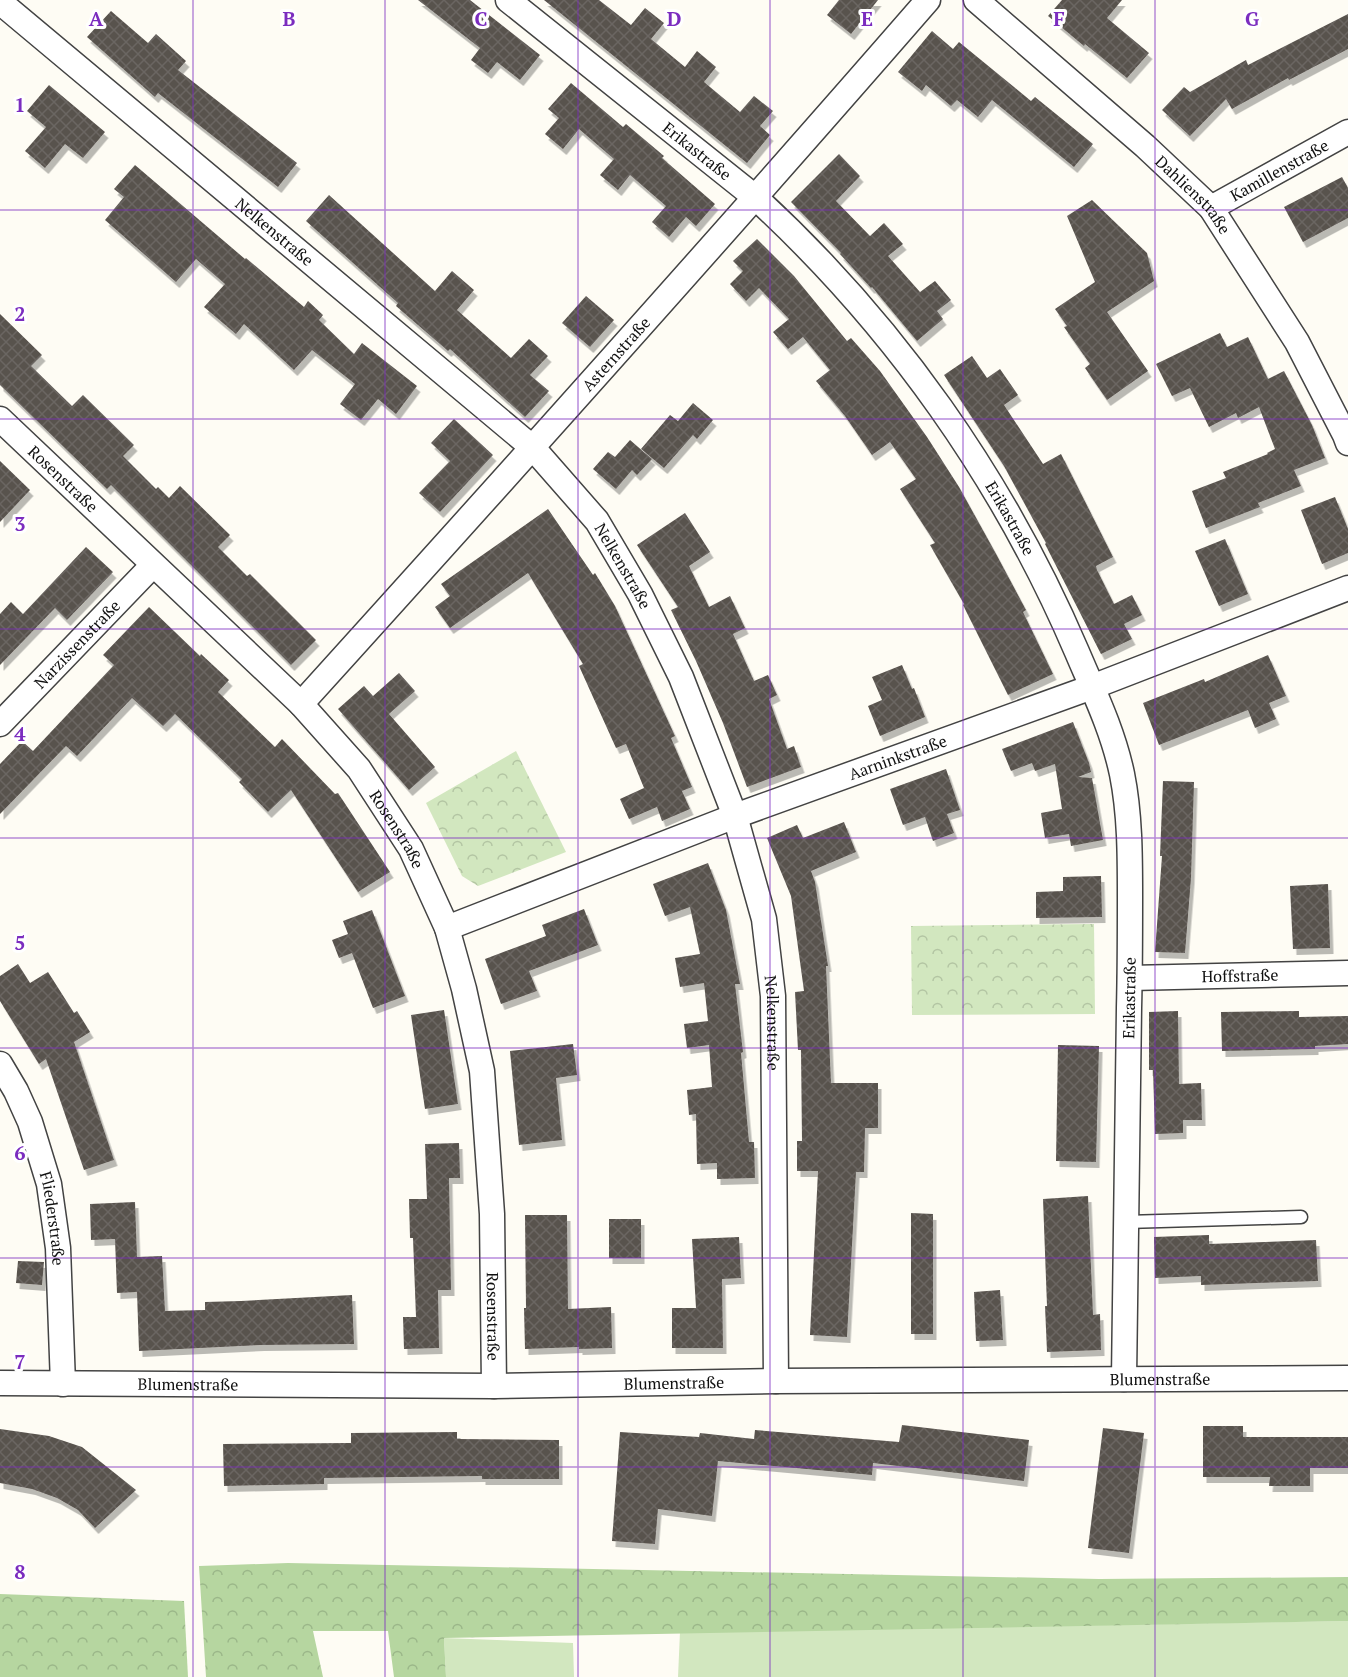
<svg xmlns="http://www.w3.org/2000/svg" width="1348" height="1677" viewBox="0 0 1348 1677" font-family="'PT Serif',serif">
<defs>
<pattern id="forest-crowns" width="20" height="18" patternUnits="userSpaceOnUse" patternTransform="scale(1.5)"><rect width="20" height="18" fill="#b6d6a0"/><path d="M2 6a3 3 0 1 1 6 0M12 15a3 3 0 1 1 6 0" fill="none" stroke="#9bb789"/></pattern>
<pattern id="park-crowns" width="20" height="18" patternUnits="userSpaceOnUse" patternTransform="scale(1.5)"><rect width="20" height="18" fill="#d2e7bf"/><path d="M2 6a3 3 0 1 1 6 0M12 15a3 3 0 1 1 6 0" fill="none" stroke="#b3c5a3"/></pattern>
<pattern id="building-cross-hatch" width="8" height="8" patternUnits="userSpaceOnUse" patternTransform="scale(1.5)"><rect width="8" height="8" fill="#58524d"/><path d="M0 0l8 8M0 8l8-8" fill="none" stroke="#6b6662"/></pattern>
<filter id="shadow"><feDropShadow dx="3.5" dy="6" stdDeviation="0" flood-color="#0004"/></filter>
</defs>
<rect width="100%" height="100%" fill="#fefcf4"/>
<!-- grass -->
<g fill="#d2e7bf">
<polygon points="1348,1621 1348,1677 678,1677 680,1632"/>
<polygon points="444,1638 573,1643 574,1677 446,1677"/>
</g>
<!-- forest -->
<g fill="url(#forest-crowns)">
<polygon points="288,1563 1099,1579 1348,1577 1348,1621 444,1638 446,1677 394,1677 388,1631 313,1631 323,1677 206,1677 199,1566"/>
<polygon points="0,1594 184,1601 188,1677 0,1677"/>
</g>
<!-- park -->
<g fill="url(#park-crowns)">
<polygon points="516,751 566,852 478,886 462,876 426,803"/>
<polygon points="1094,924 1095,1014 912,1015 911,926"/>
</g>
<!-- building -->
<g fill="url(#building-cross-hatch)" filter="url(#shadow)">
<polygon points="418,0 470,0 540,55 520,80 497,62 488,73 471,60 480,48"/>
<polygon points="544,0 599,0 631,25 645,8 664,23 651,39 685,67 697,51 716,67 704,82 740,112 754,96 773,111 760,126 770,135 747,163"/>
<polygon points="839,0 878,0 851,34 827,15"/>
<polygon points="1062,0 1122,0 1107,18 1149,53 1127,78 1085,44 1084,46 1048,16"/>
<polygon points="111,11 148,43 156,34 186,61 178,70 297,163 278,187 158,93 155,97 87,37"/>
<polygon points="1348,14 1348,49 1289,80 1288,78 1232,109 1226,99 1190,136 1162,110 1184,87 1190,92 1246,60 1248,65"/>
<polygon points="932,31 953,49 959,42 1031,101 1035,97 1093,144 1074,167 992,100 978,117 957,100 951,106 926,85 922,91 898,72"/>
<polygon points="571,83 623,127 626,124 664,156 662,158 715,204 696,226 686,217 669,237 652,222 666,206 630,175 618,190 600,175 614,159 579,129 563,149 545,134 559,118 548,109"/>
<polygon points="49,85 105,132 83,158 65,144 45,168 25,151 46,127 27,111"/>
<polygon points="839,154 860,176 836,201 870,236 884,223 903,244 888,256 920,292 935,281 951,300 937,311 943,319 917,341 872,287 871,288 840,254 841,253 791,202"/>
<polygon points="135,165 245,259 246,258 304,307 308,301 323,315 319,320 354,354 362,343 417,386 396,414 378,399 361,420 340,404 355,384 312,350 294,370 244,324 236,334 204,307 225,284 196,259 176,282 105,220 124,197 114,189"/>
<polygon points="1342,177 1348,188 1348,218 1303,242 1284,207"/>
<polygon points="329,195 435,291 452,271 474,290 457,310 511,358 529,339 548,356 530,375 549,391 525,417 450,349 448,351 396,306 398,303 306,221"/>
<polygon points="1092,200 1147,253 1154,281 1107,312 1148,371 1107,400 1085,368 1090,364 1064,327 1067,326 1055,309 1095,282 1067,216"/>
<polygon points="757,239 794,276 847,341 851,338 880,371 927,437 959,487 995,552 1026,610 1023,612 1053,674 1008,695 963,605 964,604 930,545 935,543 900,489 916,479 890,442 872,455 845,416 816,381 830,370 803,337 788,349 773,332 789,319 759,288 746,301 730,284 743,271 733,261"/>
<polygon points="586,296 614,320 590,347 562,323"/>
<polygon points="0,314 42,355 31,366 72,406 83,395 134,445 123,456 156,489 158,487 169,498 180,486 230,535 218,547 247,576 250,574 316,640 291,665 111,485 107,489 0,385"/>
<polygon points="1220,333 1227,347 1248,337 1268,379 1284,371 1312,425 1325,458 1294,470 1301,486 1258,503 1260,507 1206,528 1192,491 1226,478 1223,472 1268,454 1267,453 1275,449 1259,407 1238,418 1236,413 1209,427 1190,388 1172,396 1156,364"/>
<polygon points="972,356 987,378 1000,369 1018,395 1004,405 1043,464 1061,454 1113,557 1096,566 1097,570 1114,604 1132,595 1142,615 1124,624 1132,639 1101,654 1045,544 1046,543 1004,466 944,375"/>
<polygon points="693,403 713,420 697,439 693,435 664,468 641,449 670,415 678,421"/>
<polygon points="454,419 493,455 440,512 419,493 450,461 431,443"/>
<polygon points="630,440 652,459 637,475 632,470 616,489 593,469 608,452 615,457"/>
<polygon points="0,461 30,490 0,522"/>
<polygon points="1335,497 1348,529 1348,553 1322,564 1301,510"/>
<polygon points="548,509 593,575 595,573 615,606 675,736 671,738 692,787 682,791 690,809 662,821 657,807 629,819 620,799 644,788 626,744 616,748 579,666 583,664 528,573 450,628 435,607 450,596 441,584"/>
<polygon points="685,513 710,552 689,566 709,607 730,596 745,628 733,634 754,681 768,675 777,695 769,699 787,749 794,746 801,767 747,787 723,723 696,661 671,610 678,607 637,545"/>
<polygon points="1225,539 1248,594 1219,606 1195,551"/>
<polygon points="86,547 113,572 67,620 55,608 0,665 0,614 11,602 23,614"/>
<polygon points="149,607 200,656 201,654 229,680 218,692 275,747 282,739 335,794 338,793 390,872 358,892 291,790 268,812 239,782 242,779 175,714 163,726 132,698 77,756 66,746 0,814 0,764 22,741 33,751 114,665 103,655"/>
<polygon points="1268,655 1286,696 1269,703 1276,719 1255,728 1248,710 1159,745 1143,703 1204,679 1205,682"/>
<polygon points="902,665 912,689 914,688 925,717 880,736 868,706 882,700 872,677"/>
<polygon points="399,673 415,691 389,714 435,767 409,790 338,709 364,686 373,696"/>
<polygon points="1073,722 1089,763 1091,772 1078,777 1092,778 1103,840 1071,846 1069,834 1045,838 1041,813 1062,809 1055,764 1035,771 1032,763 1011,771 1002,749"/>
<polygon points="946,769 960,810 947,814 954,833 933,841 925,817 903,825 890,789"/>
<polygon points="1163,781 1194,782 1191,878 1185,953 1155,952 1162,856 1160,856"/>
<polygon points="844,822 856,852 811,871 815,882 828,966 826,966 831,1083 878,1083 878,1128 865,1128 864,1172 856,1172 847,1337 810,1335 818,1171 797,1171 797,1141 802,1141 801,1050 798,1050 795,992 804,991 791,896 767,838 797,825 803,838"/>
<polygon points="708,863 726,910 740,984 735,984 743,1052 741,1053 749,1142 754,1142 755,1178 717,1179 717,1163 697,1164 696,1114 689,1115 687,1090 712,1087 709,1045 687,1048 684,1024 708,1021 704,983 680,987 675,958 700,954 690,907 665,916 653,884"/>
<polygon points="1101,876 1102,917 1036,918 1036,892 1063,891 1063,877"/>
<polygon points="1328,884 1330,948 1293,949 1290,886"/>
<polygon points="584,909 598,945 529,971 537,991 501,1004 485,959 546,936 542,925"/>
<polygon points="372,910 405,996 373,1008 352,953 339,958 332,940 348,934 343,921"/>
<polygon points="18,964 30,983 48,972 74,1013 77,1011 90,1032 74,1042 114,1160 84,1170 46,1059 39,1064 0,1001 0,976"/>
<polygon points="444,1010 458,1104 425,1109 411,1015"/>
<polygon points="1178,1011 1179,1084 1201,1083 1202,1120 1183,1120 1183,1133 1155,1134 1153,1070 1149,1070 1149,1012"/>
<polygon points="1299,1011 1299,1017 1348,1016 1348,1044 1315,1046 1315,1049 1222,1051 1221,1012"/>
<polygon points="573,1044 577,1075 556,1078 562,1140 519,1145 510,1051"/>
<polygon points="1058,1045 1099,1046 1096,1162 1056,1161"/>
<polygon points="459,1143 460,1178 449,1178 451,1290 438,1290 439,1348 404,1349 403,1317 416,1317 413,1238 410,1238 409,1199 427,1199 425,1144"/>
<polygon points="1088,1196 1093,1315 1100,1314 1101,1350 1047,1352 1045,1306 1047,1306 1043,1199"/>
<polygon points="135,1202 137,1257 162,1256 165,1311 205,1310 205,1302 241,1301 352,1295 354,1344 261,1345 139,1351 137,1292 117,1293 115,1239 91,1240 90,1204"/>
<polygon points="911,1213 933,1214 933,1334 911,1334"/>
<polygon points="525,1215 567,1215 568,1309 611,1307 612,1348 579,1349 579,1347 525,1349 524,1308 526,1308"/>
<rect x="609" y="1219" width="32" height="39"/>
<polygon points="1209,1235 1209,1244 1316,1240 1318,1281 1201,1285 1201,1276 1155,1278 1154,1237"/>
<polygon points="739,1237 741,1278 722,1279 723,1348 672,1348 672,1308 696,1308 692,1239"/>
<polygon points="18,1261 44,1262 42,1285 16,1283"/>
<polygon points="1000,1290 1003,1340 976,1341 974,1292"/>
<polygon points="902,1425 1029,1440 1024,1481 873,1463 872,1475 718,1461 712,1516 658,1509 655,1544 612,1541 620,1432 699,1437 700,1433 754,1439 755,1430 899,1442"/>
<polygon points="1203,1426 1243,1426 1243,1437 1348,1437 1348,1468 1310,1468 1310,1486 1269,1486 1270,1477 1203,1477"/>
<polygon points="1103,1428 1144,1433 1129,1553 1088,1548"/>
<polygon points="0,1429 49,1436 82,1447 136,1490 95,1528 78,1510 57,1498 32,1489 0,1483"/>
<polygon points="457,1432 457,1439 559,1440 559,1479 482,1479 482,1476 324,1478 324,1484 224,1486 223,1444 351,1443 351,1433"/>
</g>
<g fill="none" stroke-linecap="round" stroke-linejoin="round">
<!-- lane casing -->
<g stroke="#434343" stroke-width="15">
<polyline id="lane" points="1126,1222 1301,1217"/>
</g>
<!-- street casing -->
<g stroke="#434343" stroke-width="27">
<g id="street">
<path id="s1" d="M508,0L756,198C894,325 1003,479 1077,652C1094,692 1113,731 1122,774C1130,814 1130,856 1130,897C1130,934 1130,971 1129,1008C1127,1131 1126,1255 1124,1379"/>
<path id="s2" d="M976,0L1145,146L1211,208L1297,342L1345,435L1348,443"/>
<path id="s3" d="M0,2L533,448L597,521L640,594L681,677L735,816L764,919L773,996L776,1381"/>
<path id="s4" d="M1211,208L1348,132"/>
<path id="s5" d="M0,419L301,704L359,769L411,849L447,928L464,989L482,1071L492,1214L494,1386"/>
<path id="s6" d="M301,704C512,471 722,237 928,0"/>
<path id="s7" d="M0,724L153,565"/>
<path id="s8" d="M447,928L735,816L1092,687L1348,588"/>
<path id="s9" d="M1130,978L1348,973"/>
<path id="s10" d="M0,1064L16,1091L30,1122L49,1184L58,1248L63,1384"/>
<path id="s11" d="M0,1383L494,1386L776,1381L1348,1378"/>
</g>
</g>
<!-- lane -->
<use href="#lane" stroke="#fff" stroke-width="12"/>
<!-- street -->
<use href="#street" stroke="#fff" stroke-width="24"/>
</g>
<!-- grid -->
<path fill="none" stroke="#7b2cbf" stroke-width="1.5" stroke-opacity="0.55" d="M193,0V1677M385,0V1677M578,0V1677M770,0V1677M963,0V1677M1155,0V1677M0,210H1348M0,419H1348M0,629H1348M0,838H1348M0,1048H1348M0,1258H1348M0,1467H1348"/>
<g text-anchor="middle" stroke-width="6" stroke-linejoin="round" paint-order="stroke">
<!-- street labels -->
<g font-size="16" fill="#101010" stroke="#fff">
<text dy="6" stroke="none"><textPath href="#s1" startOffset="242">Erikastraße</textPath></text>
<text dy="6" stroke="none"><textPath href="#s4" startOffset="78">Kamillenstraße</textPath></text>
<text dy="6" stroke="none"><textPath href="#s2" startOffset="292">Dahlienstraße</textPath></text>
<text dy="6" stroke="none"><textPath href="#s3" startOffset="358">Nelkenstraße</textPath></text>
<text dy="6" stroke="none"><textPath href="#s6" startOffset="471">Asternstraße</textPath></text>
<text dy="6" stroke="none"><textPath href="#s5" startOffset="87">Rosenstraße</textPath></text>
<text dy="6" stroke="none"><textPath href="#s1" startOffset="728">Erikastraße</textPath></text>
<text dy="6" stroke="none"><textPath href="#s3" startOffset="844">Nelkenstraße</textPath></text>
<text dy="6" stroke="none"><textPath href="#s7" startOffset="111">Narzissenstraße</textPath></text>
<text dy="6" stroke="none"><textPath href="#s8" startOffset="482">Aarninkstraße</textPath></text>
<text dy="6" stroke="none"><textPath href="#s5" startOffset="573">Rosenstraße</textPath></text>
<text dy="6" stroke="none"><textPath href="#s9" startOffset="110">Hoffstraße</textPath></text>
<text transform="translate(1129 998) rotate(-89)" y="6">Erikastraße</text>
<text dy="6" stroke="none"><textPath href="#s3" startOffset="1330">Nelkenstraße</textPath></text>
<text dy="6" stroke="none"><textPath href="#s10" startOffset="165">Fliederstraße</textPath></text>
<text dy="6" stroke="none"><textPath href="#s5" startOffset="1077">Rosenstraße</textPath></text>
<text dy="6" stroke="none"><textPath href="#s11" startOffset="1160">Blumenstraße</textPath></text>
<text dy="6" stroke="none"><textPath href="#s11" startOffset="674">Blumenstraße</textPath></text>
<text dy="6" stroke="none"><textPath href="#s11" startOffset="188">Blumenstraße</textPath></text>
</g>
</g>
<g font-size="20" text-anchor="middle" font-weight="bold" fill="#7b2cbf" stroke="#fff" stroke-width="6" stroke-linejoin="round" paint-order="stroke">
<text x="96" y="26">A</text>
<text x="289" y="26">B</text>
<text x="481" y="26">C</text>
<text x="674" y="26">D</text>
<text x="867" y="26">E</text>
<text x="1059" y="26">F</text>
<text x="1252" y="26">G</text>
<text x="20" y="112">1</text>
<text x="20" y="321">2</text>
<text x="20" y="531">3</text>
<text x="20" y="741">4</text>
<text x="20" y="950">5</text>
<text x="20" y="1160">6</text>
<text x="20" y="1369">7</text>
<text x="20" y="1579">8</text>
</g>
</svg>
